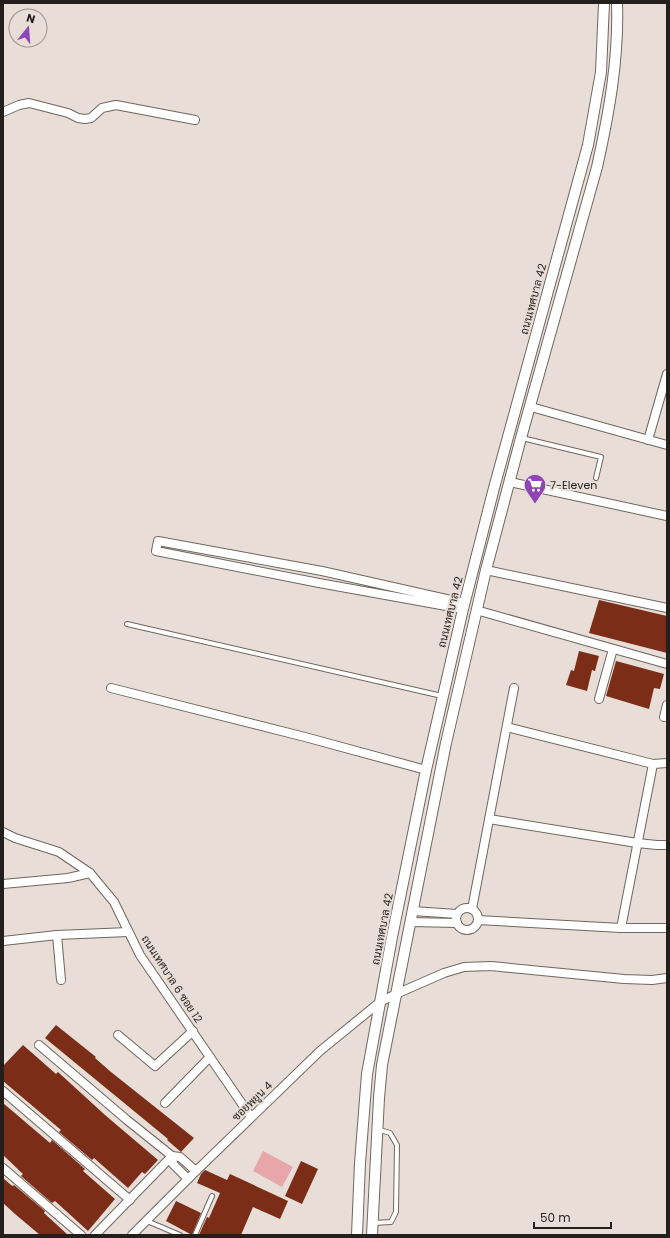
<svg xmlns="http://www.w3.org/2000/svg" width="670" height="1238" viewBox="0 0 670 1238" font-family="Poppins,Sarabun,sans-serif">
<rect width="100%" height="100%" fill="#e8ded7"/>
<!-- green -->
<polygon fill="#e6a6aa" points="263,1151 293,1167 282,1187 253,1171"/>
<!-- building -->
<g fill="#7b2d17">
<polygon points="599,600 667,616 667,653 589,633"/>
<polygon points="579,651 599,656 595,671 592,670 587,691 566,685 571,670 574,671"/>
<polygon points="616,661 664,674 660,689 654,688 649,709 606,696"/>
<polygon points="56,1025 96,1057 95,1058 111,1072 194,1138 181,1152 167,1140 168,1139 45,1038"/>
<polygon points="23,1045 56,1074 58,1072 105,1115 158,1160 145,1174 142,1172 128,1188 94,1158 92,1160 59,1132 61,1130 3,1081 3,1066"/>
<polygon points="3,1103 50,1143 52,1140 85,1169 83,1171 115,1199 88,1231 55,1201 52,1203 21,1176 23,1174 3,1155"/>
<polygon points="301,1161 318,1169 302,1204 285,1196"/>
<polygon points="205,1170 227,1180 230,1174 288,1201 280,1219 253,1207 241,1235 199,1235 207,1217 209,1218 220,1193 197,1183 201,1174"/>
<polygon points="3,1178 11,1185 13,1186 14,1185 45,1211 44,1213 68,1235 40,1235 15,1214 3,1203"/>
<polygon points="176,1201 201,1213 192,1235 166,1221"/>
</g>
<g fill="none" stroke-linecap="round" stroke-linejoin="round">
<!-- service casing -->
<g stroke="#6f6660" stroke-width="6">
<g id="service">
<polyline points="522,438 601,457 596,478"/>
<polyline points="127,624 442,696"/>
<polyline points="147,1221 180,1235"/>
<polyline points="373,1223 391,1222 396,1212 397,1145 390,1133 377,1129"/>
<polyline points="195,1235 212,1196"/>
</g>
</g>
<!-- minor casing -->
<g stroke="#6f6660" stroke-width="10">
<g id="minor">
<polyline points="3,112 19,105 29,103 68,113 78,118 85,119 91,118 102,108 116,105 195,120"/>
<polyline points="531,407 667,445"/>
<polyline points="648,440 667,374"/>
<polyline points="510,482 667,516"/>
<polyline points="486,570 667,608"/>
<polyline points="463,609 319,583 156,551 158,541 322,571 464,603"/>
<polyline points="476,610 667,664"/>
<polyline points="111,688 305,737 426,770"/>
<polyline points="599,699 613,649"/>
<polyline points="664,717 667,705"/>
<polyline points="507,727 653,764 667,763"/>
<polyline points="489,819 637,843 657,845 667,845"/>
<polyline points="3,832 15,838 59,852 90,873 114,902 140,955 251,1117"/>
<polyline points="3,884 68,878 90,873"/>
<circle cx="467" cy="919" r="11"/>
<polyline points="472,909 514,688"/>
<polyline points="413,911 457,914"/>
<polyline points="478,920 621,928 667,928"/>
<polyline points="410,922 457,923"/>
<polyline points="621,928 653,764"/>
<polyline points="57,935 61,980"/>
<polyline points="3,941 57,935 128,932"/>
<polyline points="118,1035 155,1066 193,1031"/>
<polyline points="39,1045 127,1120 172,1156 180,1157 196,1171"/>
<polyline points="3,1091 130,1200"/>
<polyline points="165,1103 210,1057"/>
<polyline points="172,1156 173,1164 188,1179"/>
<polyline points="3,1168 81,1235"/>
<polyline points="95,1235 172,1156"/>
<polyline points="132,1235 196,1171 320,1051 380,1002 396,994 444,973 464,967 491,966 624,979 652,980 667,978"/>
</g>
</g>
<!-- tertiary casing -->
<g stroke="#6f6660" stroke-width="12">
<g id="tertiary">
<polyline points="357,1235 360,1163 367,1074 392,937 426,770 463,609 494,488 588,145 601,72 604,3"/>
<path d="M372,1235L379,1098L382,1065L446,743L486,570L521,438L597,167C609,113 619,58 617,3"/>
</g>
</g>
<!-- service -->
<use href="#service" stroke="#fff" stroke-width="4"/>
<!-- minor -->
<use href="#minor" stroke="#fff" stroke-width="8"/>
<!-- tertiary -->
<use href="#tertiary" stroke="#fff" stroke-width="10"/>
</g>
<!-- icons -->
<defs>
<g id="supermarket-pin" transform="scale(1.15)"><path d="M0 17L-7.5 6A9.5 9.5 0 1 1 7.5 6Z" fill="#9045b7" stroke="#e8ded7"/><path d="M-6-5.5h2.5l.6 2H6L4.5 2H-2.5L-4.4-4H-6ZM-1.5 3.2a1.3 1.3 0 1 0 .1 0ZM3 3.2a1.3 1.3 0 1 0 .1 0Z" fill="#fff"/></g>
</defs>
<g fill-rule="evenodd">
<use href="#supermarket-pin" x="535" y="485"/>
</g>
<g text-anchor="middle" stroke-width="4" stroke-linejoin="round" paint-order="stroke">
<!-- street labels -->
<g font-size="11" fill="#231f1c" stroke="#e8ded7">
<text transform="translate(533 299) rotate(-75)" y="4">ถนนเทศบาล 42</text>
<text transform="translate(450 612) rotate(-76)" y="4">ถนนเทศบาล 42</text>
<text transform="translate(382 929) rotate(-79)" y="4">ถนนเทศบาล 42</text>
<text transform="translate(172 979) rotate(57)" y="4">ถนนเทศบาล 6 ซอย 12</text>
<text transform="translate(252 1101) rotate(-44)" y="4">ซอยพยูน 4</text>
</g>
<!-- poi labels -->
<g font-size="11" fill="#231f1c" stroke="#e8ded7" text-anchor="start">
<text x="550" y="489">7-Eleven</text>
</g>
</g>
<!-- border -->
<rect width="670" height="1238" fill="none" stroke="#231f1c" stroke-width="8"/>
<!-- north arrow -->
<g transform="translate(28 28) rotate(17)"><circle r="19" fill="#e8ded7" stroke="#99928c"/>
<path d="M0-3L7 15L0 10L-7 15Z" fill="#9045b7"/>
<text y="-6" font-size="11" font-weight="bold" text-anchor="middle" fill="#231f1c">N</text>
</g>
<!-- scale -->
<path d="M534 1222v6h77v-6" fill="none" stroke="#231f1c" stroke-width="2"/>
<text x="540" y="1222" font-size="12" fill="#231f1c" stroke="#e8ded7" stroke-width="3" paint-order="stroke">50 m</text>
</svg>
